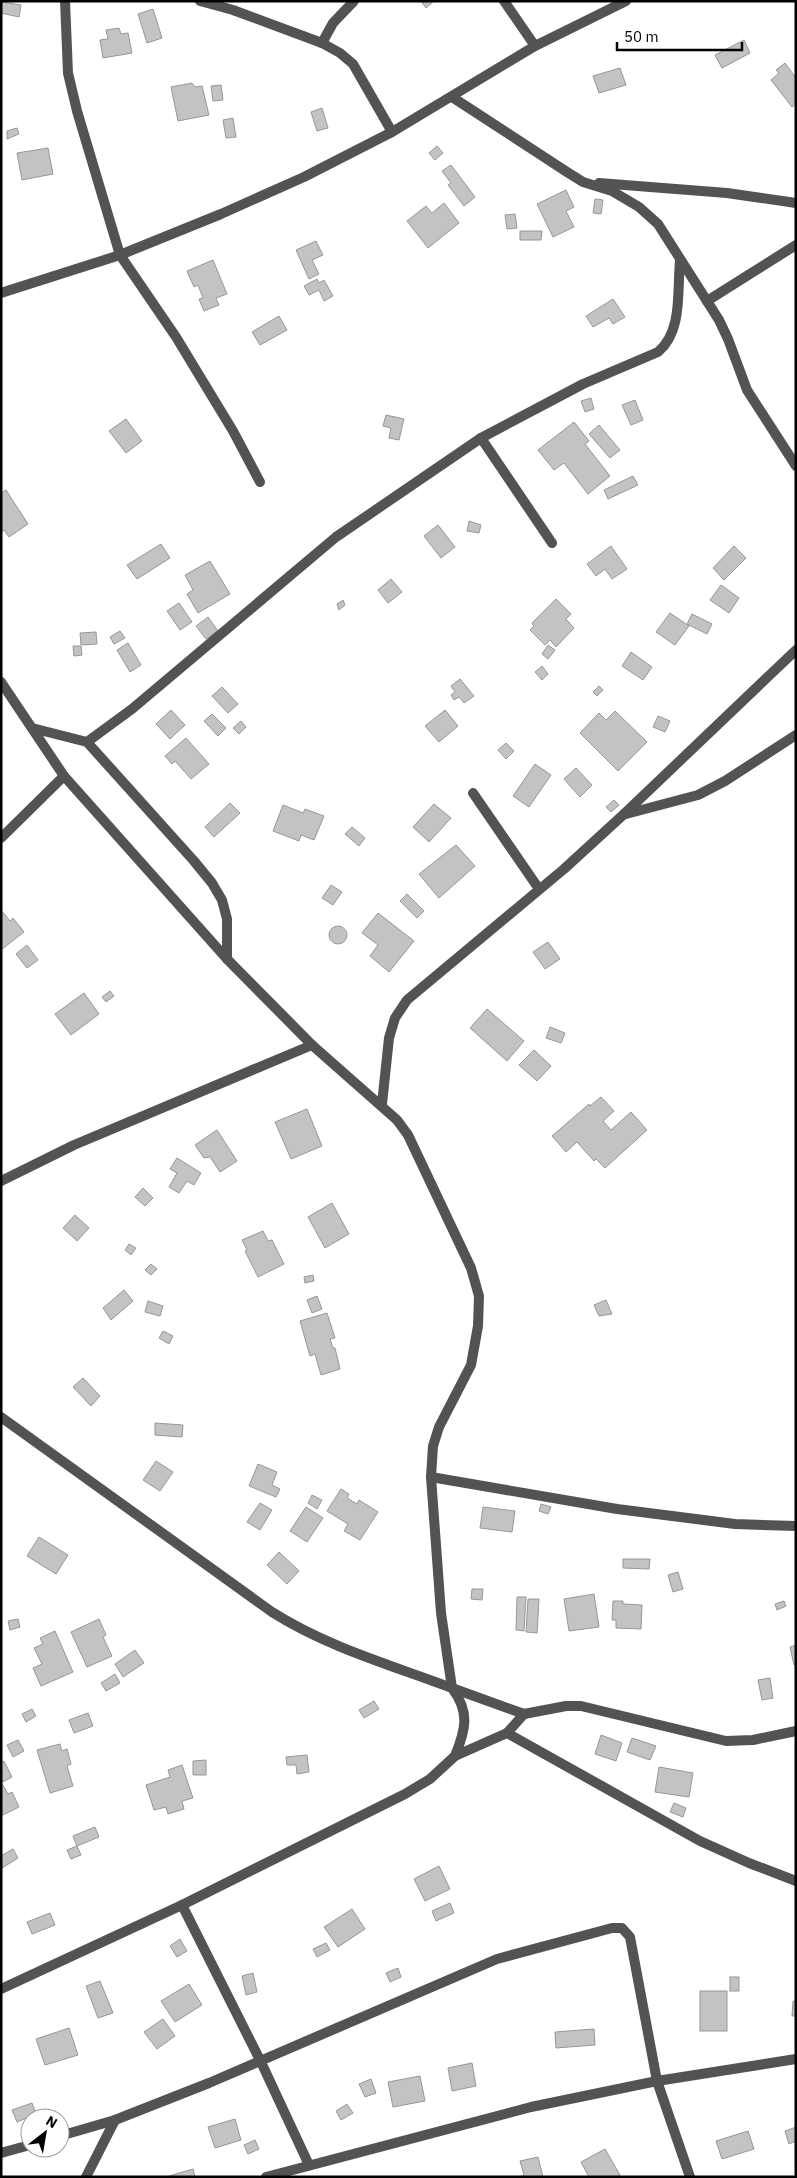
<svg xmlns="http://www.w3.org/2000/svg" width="797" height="2178" viewBox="0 0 797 2178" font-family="'IBM Plex Sans',sans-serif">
<rect width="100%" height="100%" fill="#fff"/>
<!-- building -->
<g fill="#c3c3c3" stroke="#979797">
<polygon points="421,1 434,1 426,8"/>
<polygon points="2,2 21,5 19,17 1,13"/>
<polygon points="153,9 162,38 147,43 138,14"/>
<polygon points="119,28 121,34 128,33 132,53 103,58 100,40 108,39 106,30"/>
<polygon points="744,40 750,53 722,68 715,55"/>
<polygon points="785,63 796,78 796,104 792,107 771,80 779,73 776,70"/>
<polygon points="620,68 626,85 599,93 593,76"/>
<polygon points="192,83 195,87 202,86 209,115 178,121 171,87"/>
<polygon points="221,85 223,100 213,101 211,86"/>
<polygon points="322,108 328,128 317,131 311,112"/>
<polygon points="233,118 236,137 226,138 223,120"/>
<polygon points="17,128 19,134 7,139 7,131"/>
<polygon points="437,146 443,153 435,160 429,153"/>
<polygon points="48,148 53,174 22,180 17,153"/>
<polygon points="451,165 475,197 464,206 448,185 451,183 442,171"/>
<polygon points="566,190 574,207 566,211 574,227 553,237 537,204"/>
<polygon points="595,199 603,200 601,214 593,213"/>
<polygon points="444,203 459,223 428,248 407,221 426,206 432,213"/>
<polygon points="515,214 517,228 507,229 505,215"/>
<polygon points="520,231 542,231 541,240 520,240"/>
<polygon points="316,241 323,255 312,260 319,274 309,279 296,250"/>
<polygon points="213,260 227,294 216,298 219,305 204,311 199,299 203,298 198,285 194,287 187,271"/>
<polygon points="317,279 319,283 324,280 333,296 324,301 319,290 309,295 304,286"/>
<polygon points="613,299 625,317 613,324 609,318 593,327 586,316"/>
<polygon points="279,316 287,330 260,345 252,332"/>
<polygon points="591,398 594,409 585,412 581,401"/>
<polygon points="635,400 643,420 631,425 622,405"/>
<polygon points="386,415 404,419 399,440 389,438 391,428 383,426"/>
<polygon points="126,419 142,441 126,453 109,431"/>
<polygon points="574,422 589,441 585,444 610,476 588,494 564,463 554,470 538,450"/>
<polygon points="599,425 620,450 610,458 589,434"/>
<polygon points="633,476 638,485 608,499 604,490"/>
<polygon points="6,490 28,524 9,537 4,530 1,532 1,493"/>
<polygon points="469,521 481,525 479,533 467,531"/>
<polygon points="438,525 455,547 441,558 424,536"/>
<polygon points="161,544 170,558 137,579 127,565"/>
<polygon points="611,546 627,569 612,579 605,569 596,576 587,564"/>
<polygon points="734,546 746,558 724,580 713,568"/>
<polygon points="210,561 230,594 198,613 187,594 193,590 185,575"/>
<polygon points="391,579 402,592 388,603 378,590"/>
<polygon points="721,585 739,598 729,613 710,600"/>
<polygon points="556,599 571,614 566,619 574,628 556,647 550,640 545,645 530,630 534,626 532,623"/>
<polygon points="343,600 345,605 339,610 337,604"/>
<polygon points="179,603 192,622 180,630 167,611"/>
<polygon points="670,613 689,626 675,645 656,632"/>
<polygon points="692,614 712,624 707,634 687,624"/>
<polygon points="208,617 218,631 206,639 196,626"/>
<polygon points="120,631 125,638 114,644 110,637"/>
<polygon points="96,632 97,644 81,645 80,633"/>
<polygon points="128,643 141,665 130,672 117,650"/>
<polygon points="548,645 555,650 548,659 542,654"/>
<polygon points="73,646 81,646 82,655 74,656"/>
<polygon points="631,652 652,667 643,680 622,666"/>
<polygon points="542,666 548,674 542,680 535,672"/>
<polygon points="460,679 474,696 464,703 459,697 454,700 451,695 455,692 451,686"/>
<polygon points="599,686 603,690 597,696 593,692"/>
<polygon points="222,687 238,704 228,713 212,696"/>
<polygon points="171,710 185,725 170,739 156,724"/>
<polygon points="445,710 458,726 439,742 425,726"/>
<polygon points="615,711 647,742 618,771 580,733 599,713 606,720"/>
<polygon points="212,714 226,728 218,736 204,721"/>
<polygon points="658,716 670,721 665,732 653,727"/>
<polygon points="241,721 246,727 239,734 233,728"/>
<polygon points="186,738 209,764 191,779 175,761 172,764 165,756"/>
<polygon points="506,743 514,751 506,759 498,750"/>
<polygon points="535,764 551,775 529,807 513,796"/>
<polygon points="576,768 592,785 580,797 564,779"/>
<polygon points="614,800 619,805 611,812 606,807"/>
<polygon points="230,803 240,813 214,837 205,827"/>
<polygon points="434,804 451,818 429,842 413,827"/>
<polygon points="283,805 303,813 305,809 324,816 314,840 301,835 299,841 273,831"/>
<polygon points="352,827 365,838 359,846 345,834"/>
<polygon points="456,845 475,866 439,898 419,874"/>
<polygon points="331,885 342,892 333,905 322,898"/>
<polygon points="407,894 424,911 417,918 400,901"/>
<polygon points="1,910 10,921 13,918 24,932 1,950"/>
<polygon points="378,913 414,941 389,972 370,956 378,945 362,933"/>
<circle cx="338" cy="935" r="9"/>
<polygon points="548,942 560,959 545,969 533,952"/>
<polygon points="27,945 38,960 27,968 16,954"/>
<polygon points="110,991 114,996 106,1002 102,997"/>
<polygon points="84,993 99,1014 71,1035 55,1014"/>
<polygon points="487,1009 524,1041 507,1061 470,1028"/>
<polygon points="550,1027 565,1033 561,1043 546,1038"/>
<polygon points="534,1050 551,1066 537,1081 519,1065"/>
<polygon points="601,1097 614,1111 603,1121 611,1130 631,1112 647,1130 605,1168 596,1159 594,1161 577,1142 566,1152 552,1136 589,1104 590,1106"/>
<polygon points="307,1109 322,1146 291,1159 275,1122"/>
<polygon points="217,1130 237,1161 220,1172 210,1157 204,1158 195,1145"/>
<polygon points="177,1158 201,1173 194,1185 187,1181 179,1193 169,1187 177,1173 170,1169"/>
<polygon points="143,1188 153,1198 145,1206 135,1197"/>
<polygon points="332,1203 349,1234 325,1248 308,1217"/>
<polygon points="75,1215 89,1228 77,1241 63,1228"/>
<polygon points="263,1231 268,1241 272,1240 284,1264 258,1277 245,1251 247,1250 242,1240"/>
<polygon points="129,1244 136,1248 131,1255 125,1250"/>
<polygon points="151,1264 157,1269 151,1275 145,1270"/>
<polygon points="313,1275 314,1281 305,1283 304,1277"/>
<polygon points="124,1290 133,1301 111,1320 103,1308"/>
<polygon points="317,1296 322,1309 312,1313 307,1300"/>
<polygon points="606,1300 612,1314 599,1316 594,1305"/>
<polygon points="148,1301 163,1306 160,1316 145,1312"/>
<polygon points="327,1313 335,1338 330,1339 333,1348 335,1348 340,1369 321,1375 315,1354 310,1356 300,1321"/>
<polygon points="163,1331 173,1336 169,1344 159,1338"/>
<polygon points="83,1378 100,1396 91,1406 73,1387"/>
<polygon points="155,1423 183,1425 182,1437 155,1435"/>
<polygon points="156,1461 173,1472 160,1491 143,1480"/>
<polygon points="258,1464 277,1472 272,1485 280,1489 276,1497 249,1486"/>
<polygon points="341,1489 349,1494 347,1498 357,1504 359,1500 378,1512 360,1540 344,1531 348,1524 327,1511"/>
<polygon points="312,1495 322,1500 317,1509 308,1503"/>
<polygon points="260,1503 272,1510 260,1530 247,1522"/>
<polygon points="541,1504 551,1507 548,1514 539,1511"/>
<polygon points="306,1507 323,1518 307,1542 290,1531"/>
<polygon points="483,1507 515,1511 512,1532 480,1528"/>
<polygon points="39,1537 68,1555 56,1574 27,1556"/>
<polygon points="279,1552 299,1571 287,1584 267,1565"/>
<polygon points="623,1559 650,1559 649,1569 623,1568"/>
<polygon points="678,1572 683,1589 673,1592 668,1575"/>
<polygon points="472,1589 483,1589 482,1600 471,1599"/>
<polygon points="594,1594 599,1627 569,1631 564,1599"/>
<polygon points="517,1597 526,1597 524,1631 516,1630"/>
<polygon points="528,1599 539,1599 537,1633 526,1632"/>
<polygon points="613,1601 623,1601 623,1604 642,1605 641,1629 616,1628 616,1620 612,1620"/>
<polygon points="784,1601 786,1606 777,1610 775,1604"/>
<polygon points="18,1619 20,1627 10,1630 8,1621"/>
<polygon points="99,1619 106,1635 103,1637 112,1656 87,1667 71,1632"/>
<polygon points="55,1631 73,1672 41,1686 33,1668 42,1664 34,1648 43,1644 40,1638"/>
<polygon points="796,1645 796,1664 794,1665 790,1647"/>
<polygon points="135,1650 144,1663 123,1677 115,1664"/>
<polygon points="115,1674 120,1683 106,1691 101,1683"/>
<polygon points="770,1678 773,1698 762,1700 758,1680"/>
<polygon points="374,1701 379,1709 364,1718 359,1710"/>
<polygon points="32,1709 36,1716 26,1722 22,1714"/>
<polygon points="88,1713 93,1726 74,1733 69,1720"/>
<polygon points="601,1735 622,1743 616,1761 595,1754"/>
<polygon points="632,1738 656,1746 650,1760 627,1752"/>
<polygon points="18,1740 24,1751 13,1757 7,1745"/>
<polygon points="60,1744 62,1751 67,1749 71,1764 67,1766 73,1786 50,1793 37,1750"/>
<polygon points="307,1755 309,1772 297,1774 296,1765 287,1765 286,1757"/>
<polygon points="206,1760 206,1775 193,1775 193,1761"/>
<polygon points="4,1761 12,1777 3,1782 1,1778 1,1763"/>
<polygon points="182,1765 193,1798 182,1801 184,1809 168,1814 166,1807 154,1810 146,1785 170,1777 168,1770"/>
<polygon points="659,1767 693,1773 689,1797 655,1792"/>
<polygon points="1,1782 8,1794 12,1792 19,1807 1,1816"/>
<polygon points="674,1803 686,1808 683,1817 670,1812"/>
<polygon points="95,1827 99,1837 77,1846 73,1836"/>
<polygon points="77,1846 81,1855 71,1859 67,1850"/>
<polygon points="13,1849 18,1858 2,1868 1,1856"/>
<polygon points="439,1866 450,1889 425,1901 414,1879"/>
<polygon points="450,1903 454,1913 436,1921 432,1911"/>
<polygon points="352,1909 365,1929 338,1947 324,1927"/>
<polygon points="50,1913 55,1925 32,1934 27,1922"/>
<polygon points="180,1939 187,1951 177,1957 170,1946"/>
<polygon points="326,1943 330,1950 317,1957 313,1949"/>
<polygon points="398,1968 401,1977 390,1982 386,1973"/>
<polygon points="253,1973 257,1992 246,1995 242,1976"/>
<rect x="730" y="1977" width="9" height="14"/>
<polygon points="100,1981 113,2013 98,2018 86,1986"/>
<polygon points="189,1984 202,2005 175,2022 161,2001"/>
<rect x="700" y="1991" width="27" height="40"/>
<polygon points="793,2001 796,2001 796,2016 792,2016"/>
<polygon points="163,2019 175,2036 157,2049 144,2032"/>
<polygon points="69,2028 78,2055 45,2065 36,2039"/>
<polygon points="594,2029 595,2045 556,2048 555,2032"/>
<polygon points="472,2063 476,2086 452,2091 448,2068"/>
<polygon points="420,2076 425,2101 393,2107 388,2082"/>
<polygon points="371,2079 376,2093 365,2097 359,2084"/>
<polygon points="32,2103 36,2114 17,2122 12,2110"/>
<polygon points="347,2104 353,2113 341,2120 336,2111"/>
<polygon points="235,2119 241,2140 215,2148 208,2127"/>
<polygon points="796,2127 796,2141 789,2144 785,2131"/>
<polygon points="748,2131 754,2149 722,2159 716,2141"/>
<polygon points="255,2140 259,2149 248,2154 244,2145"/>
<polygon points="605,2149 620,2175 617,2177 589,2177 581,2162"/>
<polygon points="538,2157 543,2177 519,2177 524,2175 520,2161"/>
<polygon points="193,2169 195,2177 170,2177 169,2176"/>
</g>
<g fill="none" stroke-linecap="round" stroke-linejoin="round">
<!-- minor -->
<g stroke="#535353" stroke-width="10">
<polyline points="65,1 68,73 77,111 120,255 176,337 233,431 260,482"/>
<polyline points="200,1 233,10 322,43 340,53 353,64 392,132"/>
<polyline points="504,1 535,46"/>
<polyline points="322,43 333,23 354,1"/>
<polyline points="452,97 567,172 583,182 612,191 639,207 658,224 719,320 728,339 747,390 796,466"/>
<polyline points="599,183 727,193 796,203"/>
<polyline points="1,293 120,255 221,214 304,177 392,132 535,46 626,1"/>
<polyline points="707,301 796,245"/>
<polyline points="481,438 552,543"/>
<polyline points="1,682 64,776 227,959 312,1045 397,1120 408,1135 471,1268 479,1296 478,1326 471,1365 439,1427 433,1446 431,1477 441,1613 452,1688 524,1714 566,1706 581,1706 726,1741 753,1740 796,1731"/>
<polyline points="32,728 87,742 194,861 212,883 222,900 227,919 227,959"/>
<path d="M87,742L132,709L336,537L481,438L583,384L658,352C683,331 677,291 680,261"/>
<polyline points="473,793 539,889"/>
<polyline points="626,814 698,795 725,781 796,735"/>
<polyline points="1,838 64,776"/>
<polyline points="382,1104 389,1038 395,1018 407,1000 564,869 623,815 796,650"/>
<polyline points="1,1181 74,1145 312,1045"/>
<path d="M1,1417L272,1612C327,1647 391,1665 452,1688C470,1712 466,1729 455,1756"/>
<polyline points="431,1477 617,1509 735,1524 796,1526"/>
<polyline points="507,1733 700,1841 749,1863 796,1881"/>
<polyline points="182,1905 261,2062 309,2165"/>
<polyline points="1,1989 182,1905 405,1794 430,1779 455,1756 507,1733 524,1714"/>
<polyline points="60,2136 115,2120 209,2083 497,1959 612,1928 622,1928 630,1937 657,2081 690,2177"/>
<polyline points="1,2153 30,2145"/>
<polyline points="86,2177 115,2120"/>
<polyline points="266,2177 531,2107 657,2081 796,2059"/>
</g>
</g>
<!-- border -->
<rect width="797" height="2178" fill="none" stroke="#000000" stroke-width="5"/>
<!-- north arrow -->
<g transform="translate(45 2133) rotate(31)"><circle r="24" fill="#ffffff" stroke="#999999"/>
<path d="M0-4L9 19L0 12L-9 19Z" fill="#000000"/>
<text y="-8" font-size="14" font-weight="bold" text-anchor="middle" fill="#000000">N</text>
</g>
<!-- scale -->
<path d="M617 42v8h125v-8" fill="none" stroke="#000000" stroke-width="2.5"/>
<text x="624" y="42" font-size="15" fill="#000000" stroke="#ffffff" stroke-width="4" paint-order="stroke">50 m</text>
</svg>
